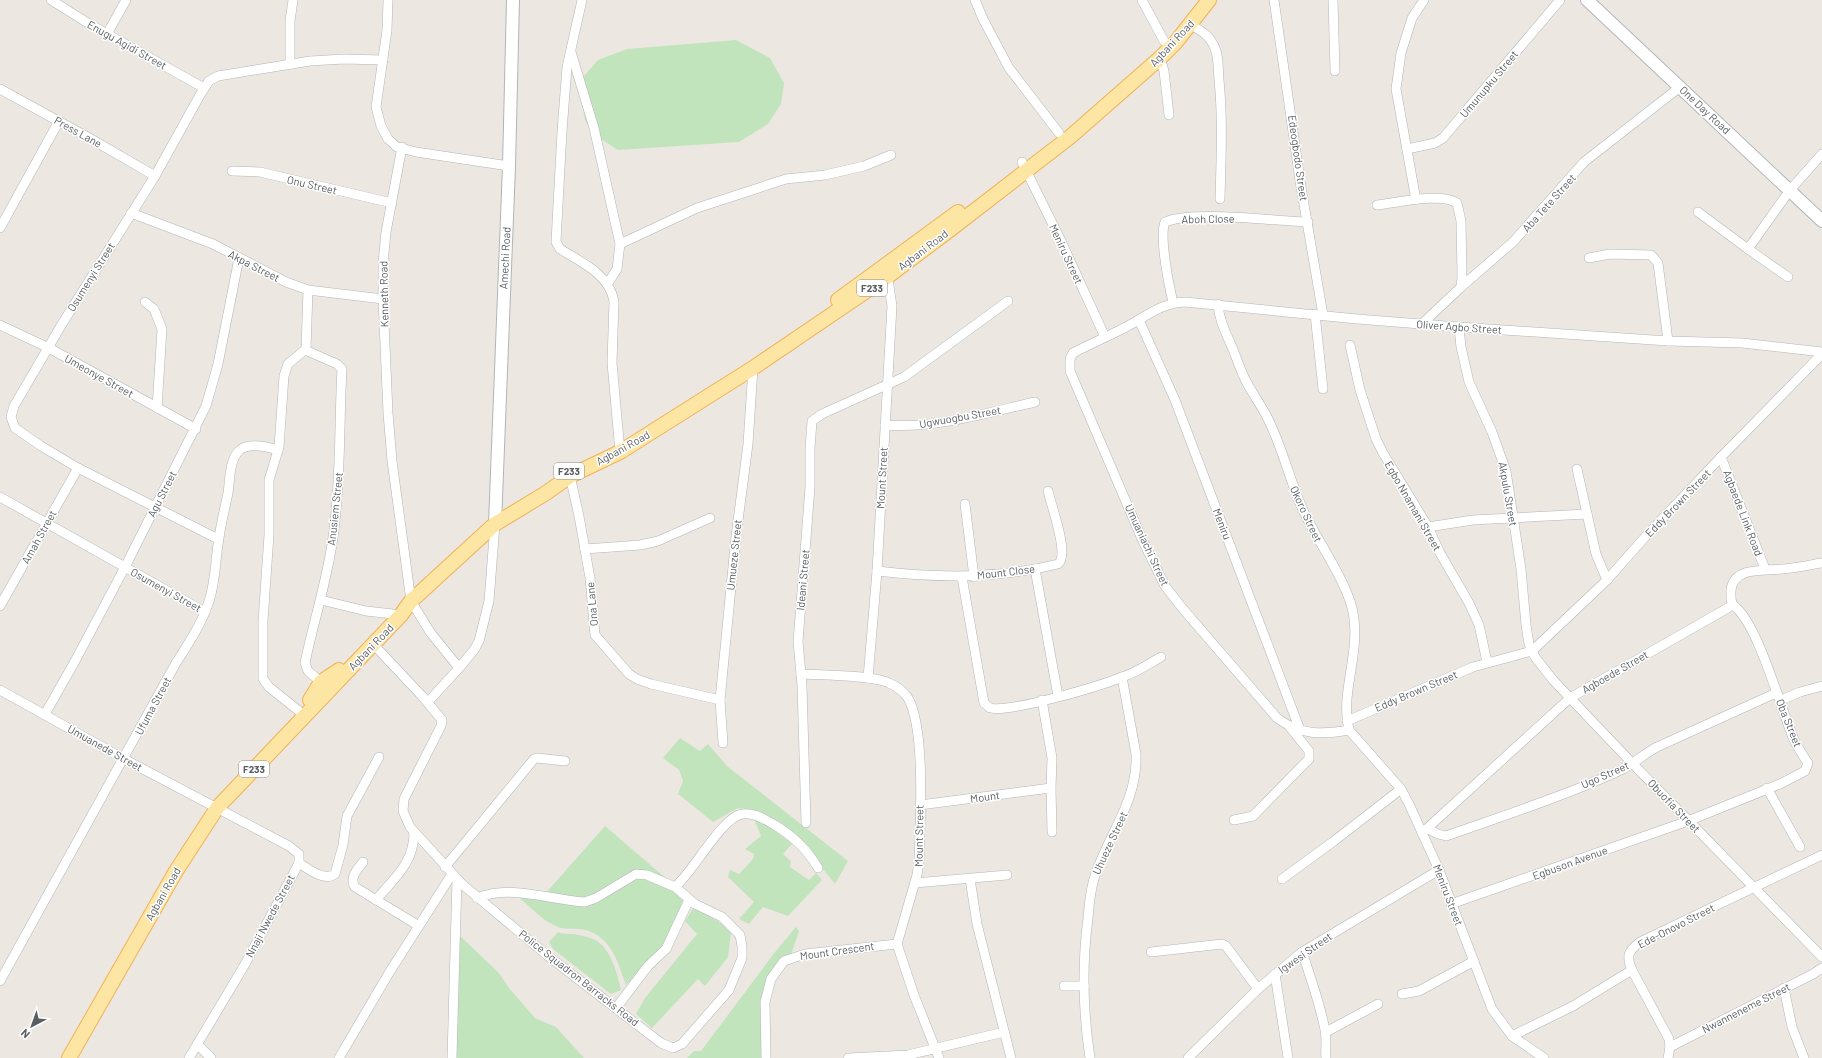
<svg xmlns="http://www.w3.org/2000/svg" width="1822" height="1058" viewBox="0 0 1822 1058" font-family="Barlow,sans-serif">
<rect width="100%" height="100%" fill="#ece8e1"/>
<!-- green -->
<g fill="#c2e4bd">
<polygon points="736,40 770,58 784,83 781,104 768,124 739,142 618,150 593,134 585,120 581,98 584,76 598,60 627,49"/>
<polygon points="680,738 700,751 708,744 727,766 848,861 835,884 806,848 785,827 754,810 738,808 713,822 678,794 683,781 679,770 663,758"/>
<polygon points="754,819 772,828 792,844 783,854 791,861 790,867 809,880 816,873 822,880 788,916 763,907 749,924 739,919 754,902 728,877 730,870 739,874 753,859 754,854 745,849 761,836"/>
<polygon points="605,826 668,880 638,872 591,897 578,899 545,894"/>
<path d="M640,877L671,889L685,902L662,947L626,985C618,963 612,938 586,930C577,928 567,930 558,927C542,921 529,905 516,895L570,904Z"/>
<polygon points="694,907 722,924 731,933 728,957 705,986 698,979 652,1028 636,1014 645,998 697,934 685,921"/>
<polygon points="796,927 799,931 791,955 774,970 762,1025 762,1058 687,1058 694,1051 701,1051 775,952"/>
<path d="M558,932C565,935 572,933 579,935C584,936 593,938 597,941C611,950 618,975 621,990L611,994L553,949L549,942Z"/>
<polygon points="460,936 499,973 509,988 535,1018 556,1027 584,1058 454,1058"/>
</g>
<g fill="none" stroke-linecap="round" stroke-linejoin="round">
<!-- minor casing -->
<g stroke="#b2b5b8" stroke-width="10">
<g id="minor">
<polyline points="51,0 91,25 204,88"/>
<polyline points="388,0 387,30 376,107 381,126 388,139 397,147 416,152 509,166"/>
<path d="M582,0L567,67L562,131L556,242L560,249C581,262 609,274 614,301L612,363L620,452"/>
<polyline points="975,0 983,19 1009,68 1059,133"/>
<polyline points="1142,0 1164,41"/>
<polyline points="1274,0 1301,187 1323,315"/>
<polyline points="1333,0 1335,71"/>
<path d="M1190,24C1199,30 1208,34 1213,44C1219,54 1218,68 1219,80C1223,120 1221,159 1220,199"/>
<polyline points="107,34 126,0"/>
<polyline points="571,52 594,128 620,244 617,269 608,283"/>
<polyline points="1160,58 1164,71 1169,115"/>
<polyline points="290,64 290,21 293,0"/>
<polyline points="0,89 91,139 155,176"/>
<polyline points="402,147 386,232 383,263 383,299 388,413 392,461 411,601 430,632 459,668 428,702"/>
<polyline points="1407,149 1435,143 1443,138 1560,0"/>
<polyline points="1022,162 1060,239 1105,337"/>
<polyline points="232,171 260,172 392,203"/>
<polyline points="1416,200 1396,89 1401,53 1412,18 1424,0"/>
<path d="M1377,205C1396,203 1442,192 1457,203L1461,221L1462,277L1461,287"/>
<polyline points="1698,212 1748,249"/>
<polyline points="131,213 213,244 286,282 308,290 383,299"/>
<polyline points="0,228 59,121"/>
<polyline points="620,244 697,208 786,179 825,175 864,166 891,155"/>
<polyline points="1589,258 1610,254 1651,255 1658,263 1668,341"/>
<polyline points="1788,277 1748,249 1790,190 1822,154"/>
<polyline points="145,302 154,309 162,329 157,408"/>
<path d="M1173,302C1169,286 1159,236 1165,222C1193,210 1274,221 1308,222"/>
<path d="M1218,304C1219,320 1226,333 1232,347C1237,359 1241,372 1247,383C1253,394 1260,404 1266,415C1282,445 1289,479 1303,510C1318,542 1340,571 1351,604C1364,649 1339,690 1349,730L1401,789L1409,804L1439,870L1492,1009L1512,1036L1544,1058"/>
<polyline points="1315,314 1323,389"/>
<polyline points="1139,320 1175,400 1300,730"/>
<polyline points="1422,324 1461,287 1513,242 1584,162 1680,87"/>
<polyline points="0,325 49,348 196,429"/>
<polyline points="1459,327 1461,347 1469,382 1492,432 1506,471 1521,569 1526,625 1529,644 1535,657 1553,680 1632,763 1822,957"/>
<polyline points="1350,345 1360,390 1376,439 1383,453 1428,527 1440,553 1469,603 1479,625 1487,662"/>
<path d="M305,350L337,364L342,369C339,422 341,476 334,530C329,575 314,619 305,663L308,671L321,682"/>
<path d="M885,425C935,429 986,413 1035,402"/>
<polyline points="1721,457 1765,569"/>
<polyline points="1577,469 1596,554 1607,580"/>
<polyline points="570,476 579,516 590,578 595,635 629,674 637,679 651,684 720,700"/>
<polyline points="0,497 205,612"/>
<polyline points="965,504 974,577"/>
<polyline points="1428,527 1473,520 1587,514"/>
<polyline points="218,539 78,468 41,446 15,428 11,417 14,406 62,324 155,176 200,95 209,81 218,76 310,61 344,59 383,60"/>
<polyline points="585,549 640,545 658,541 710,518"/>
<polyline points="1035,569 1058,696"/>
<path d="M877,571C938,578 998,579 1058,564C1070,555 1051,505 1048,491"/>
<path d="M962,577L984,703L990,708C1010,713 1100,686 1122,677C1136,673 1148,664 1161,657"/>
<polyline points="321,600 366,611 393,614"/>
<polyline points="0,606 78,468"/>
<path d="M374,645L422,696L442,720L441,726L404,799L403,811L410,827L463,885L548,956L661,1043L673,1048L682,1044L729,990L742,958V946L740,935L722,917L695,904L675,887L647,875L636,874L596,898L585,902C549,900 512,884 477,898"/>
<polyline points="459,668 474,650 479,641 489,601 495,524"/>
<path d="M801,674C821,675 872,675 889,683C896,686 903,691 908,698C926,730 920,823 919,862L917,875L897,944L914,995L939,1058"/>
<polyline points="868,678 877,571 892,306 887,273"/>
<polyline points="0,690 124,759 289,846 299,854 299,863 244,966 189,1058"/>
<polyline points="1042,700 1052,758 1051,788 1052,832"/>
<polyline points="1781,700 1800,692 1822,686"/>
<polyline points="299,711 269,687 263,679 263,621 269,535 269,480 279,447 284,376 288,364 306,349 308,290"/>
<polyline points="45,714 74,663 125,567 206,406 218,364 239,258"/>
<polyline points="1347,721 1473,667 1532,651 1607,580 1646,536 1721,457 1822,354"/>
<path d="M1349,730C1322,735 1300,735 1277,718L1183,609L1165,586L1142,539L1070,371V359L1073,353C1090,344 1109,336 1126,327C1147,316 1161,303 1185,302L1357,319L1459,327L1668,341L1742,343L1822,352"/>
<polyline points="723,743 720,700 736,536 748,444 753,368"/>
<polyline points="1767,788 1800,847"/>
<polyline points="920,805 1051,788"/>
<polyline points="1234,820 1253,816 1309,759 1309,751 1289,726"/>
<polyline points="806,823 802,685 798,642 810,487 810,449 812,421 822,414 904,377 1008,301"/>
<path d="M1428,829L1438,834L1446,836C1505,815 1565,796 1621,770C1633,764 1644,754 1657,747L1776,693"/>
<path d="M1422,833L1570,698L1733,605C1730,600 1731,595 1731,590C1734,566 1765,571 1782,569C1795,568 1809,565 1822,563"/>
<path d="M363,862C357,870 349,878 355,887L419,926"/>
<path d="M299,863C309,869 324,882 335,874L343,845L347,816L379,757"/>
<polyline points="445,867 534,759 537,758 565,761"/>
<polyline points="970,879 977,924 1011,1058"/>
<polyline points="1282,879 1334,841 1401,789"/>
<polyline points="915,883 1007,875"/>
<path d="M675,887C693,872 722,817 742,814C753,812 764,819 773,824C792,835 807,849 818,868"/>
<path d="M376,900C394,878 414,864 414,832"/>
<path d="M1451,904L1688,821L1780,784L1805,771L1808,763C1803,756 1799,749 1795,742C1781,711 1758,622 1733,605"/>
<polyline points="1151,952 1222,944 1226,946 1258,989"/>
<path d="M1302,952C1311,978 1320,1004 1325,1030C1327,1039 1325,1049 1326,1058"/>
<polyline points="1632,970 1669,1039 1670,1047 1668,1058"/>
<polyline points="1275,974 1288,1058"/>
<path d="M0,981L176,663C188,644 201,625 208,604C216,583 215,560 219,538C221,523 225,508 228,493C230,481 229,459 240,450C249,442 268,447 278,450"/>
<polyline points="1064,986 1084,986"/>
<polyline points="1784,988 1792,1027 1804,1058"/>
<polyline points="1402,994 1419,991 1474,961"/>
<polyline points="616,1008 648,966 666,949 689,900"/>
<polyline points="1326,1032 1378,1004"/>
<path d="M1512,1036L1573,1006L1632,970C1626,956 1628,951 1640,942L1822,855"/>
<polyline points="197,1044 211,1058"/>
<polyline points="1670,1047 1813,974 1822,968"/>
<polyline points="339,1058 389,973 452,874"/>
<polyline points="452,1058 457,879"/>
<polyline points="766,1058 765,1002 771,979 784,961 805,954 897,944"/>
<polyline points="848,1058 908,1055 1004,1032"/>
<path d="M1090,1058C1083,1012 1082,964 1088,918C1089,905 1090,892 1094,879C1107,836 1138,802 1136,754L1122,677"/>
<polyline points="1188,1058 1258,989 1302,952 1439,870"/>
</g>
</g>
<!-- secondary casing -->
<g stroke="#b0b5b9" stroke-width="14">
<g id="secondary">
<polyline points="1587,0 1822,221"/>
<polyline points="495,524 509,166 513,0"/>
</g>
</g>
<!-- primary casing -->
<g stroke="#efb257" stroke-width="16">
<g id="primary">
<polyline points="838,300 958,212"/>
<polyline points="310,700 321,682 339,670"/>
<polyline points="69,1058 176,871 217,808 401,615 411,601 495,524 546,493 570,476 620,452 753,368 887,277 947,232 1070,137 1160,58 1176,42 1209,0"/>
</g>
</g>
<!-- minor -->
<use href="#minor" stroke="#fff" stroke-width="9"/>
<!-- secondary -->
<use href="#secondary" stroke="#fff" stroke-width="12"/>
<!-- primary -->
<use href="#primary" stroke="#fde5a4" stroke-width="14"/>
</g>
<g text-anchor="middle" stroke-width="3" stroke-linejoin="round" paint-order="stroke">
<!-- shield labels -->
<g fill="#fff" stroke="#8b8e91" stroke-width="1">
<rect x="857" y="280" width="30" height="16" rx="3"/>
<rect x="554" y="463" width="30" height="16" rx="3"/>
<rect x="239" y="761" width="30" height="16" rx="3"/>
</g>
<g font-size="10" font-weight="bold" fill="#595e62">
<text x="872" y="292">F233</text>
<text x="569" y="475">F233</text>
<text x="254" y="773">F233</text>
</g>
<!-- street labels -->
<g font-size="11" fill="#595e62" stroke="#fff">
<text transform="translate(1172 43) rotate(-47)" y="4">Agbani Road</text>
<text transform="translate(127 45) rotate(29)" y="4">Enugu Agidi Street</text>
<text transform="translate(1489 84) rotate(-50)" y="4">Umunupku Street</text>
<text transform="translate(1705 110) rotate(43)" y="4">One Day Road</text>
<text transform="translate(78 132) rotate(29)" y="4">Press Lane</text>
<text transform="translate(1298 158) rotate(82)" y="4">Edeogbodo Street</text>
<text transform="translate(312 185) rotate(13)" y="4">Onu Street</text>
<text transform="translate(1549 203) rotate(-48)" y="4">Aba Tete Street</text>
<text transform="translate(1208 219) rotate(-1)" y="4">Aboh Close</text>
<text transform="translate(923 250) rotate(-37)" y="4">Agbani Road</text>
<text transform="translate(1066 254) rotate(65)" y="4">Meniru Street</text>
<text transform="translate(505 258) rotate(-87)" y="4">Amechi Road</text>
<text transform="translate(254 266) rotate(27)" y="4">Akpa Street</text>
<text transform="translate(91 277) rotate(-58)" y="4">Osumenyi Street</text>
<text transform="translate(384 294) rotate(-91)" y="4">Kenneth Road</text>
<text transform="translate(1459 327) rotate(4)" y="4">Oliver Agbo Street</text>
<text transform="translate(99 376) rotate(29)" y="4">Umeonye Street</text>
<text transform="translate(960 417) rotate(-10)" y="4">Ugwuogbu Street</text>
<text transform="translate(623 448) rotate(-29)" y="4">Agbani Road</text>
<text transform="translate(882 478) rotate(-87)" y="4">Mount Street</text>
<text transform="translate(162 494) rotate(-63)" y="4">Agu Street</text>
<text transform="translate(1508 494) rotate(80)" y="4">Akpulu Street</text>
<text transform="translate(1678 503) rotate(-46)" y="4">Eddy Brown Street</text>
<text transform="translate(1413 506) rotate(60)" y="4">Egbo Nnamani Street</text>
<text transform="translate(335 509) rotate(-84)" y="4">Anusiem Street</text>
<text transform="translate(1743 513) rotate(69)" y="4">Agbaede Link Road</text>
<text transform="translate(1306 514) rotate(65)" y="4">Okoro Street</text>
<text transform="translate(1222 524) rotate(69)" y="4">Meniru</text>
<text transform="translate(39 537) rotate(-61)" y="4">Amah Street</text>
<text transform="translate(1147 545) rotate(65)" y="4">Umuaniachi Street</text>
<text transform="translate(734 555) rotate(-84)" y="4">Umueze Street</text>
<text transform="translate(1006 572) rotate(-7)" y="4">Mount Close</text>
<text transform="translate(803 580) rotate(-85)" y="4">Ideani Street</text>
<text transform="translate(166 590) rotate(29)" y="4">Osumenyi Street</text>
<text transform="translate(592 604) rotate(-95)" y="4">Ona Lane</text>
<text transform="translate(371 647) rotate(-46)" y="4">Agbani Road</text>
<text transform="translate(1615 672) rotate(-30)" y="4">Agboede Street</text>
<text transform="translate(1416 691) rotate(-23)" y="4">Eddy Brown Street</text>
<text transform="translate(153 706) rotate(-62)" y="4">Ufuma Street</text>
<text transform="translate(1789 723) rotate(68)" y="4">Oba Street</text>
<text transform="translate(105 748) rotate(29)" y="4">Umuanede Street</text>
<text transform="translate(1605 775) rotate(-24)" y="4">Ugo Street</text>
<text transform="translate(985 797) rotate(-8)" y="4">Mount</text>
<text transform="translate(1674 806) rotate(46)" y="4">Obuofia Street</text>
<text transform="translate(919 836) rotate(-89)" y="4">Mount Street</text>
<text transform="translate(1110 843) rotate(-65)" y="4">Uhueze Street</text>
<text transform="translate(1570 863) rotate(-20)" y="4">Egbuson Avenue</text>
<text transform="translate(163 894) rotate(-60)" y="4">Agbani Road</text>
<text transform="translate(1448 895) rotate(69)" y="4">Meniru Street</text>
<text transform="translate(270 916) rotate(-62)" y="4">Nnaji Nwede Street</text>
<text transform="translate(1676 926) rotate(-27)" y="4">Ede-Onovo Street</text>
<text transform="translate(837 951) rotate(-8)" y="4">Mount Crescent</text>
<text transform="translate(1305 953) rotate(-35)" y="4">Igwesi Street</text>
<text transform="translate(579 978) rotate(38)" y="4">Police Squadron Barracks Road</text>
<text transform="translate(1746 1008) rotate(-27)" y="4">Nwanneneme Street</text>
</g>
</g>
<!-- north arrow -->
<g transform="translate(32 1026) rotate(221)" stroke="#ffffff" stroke-width="3" paint-order="stroke">
<path d="M0-3L7 15L0 10L-7 15Z" fill="#595e62"/>
<text y="-6" font-size="11" font-weight="bold" text-anchor="middle" fill="#595e62">N</text>
</g>
</svg>
